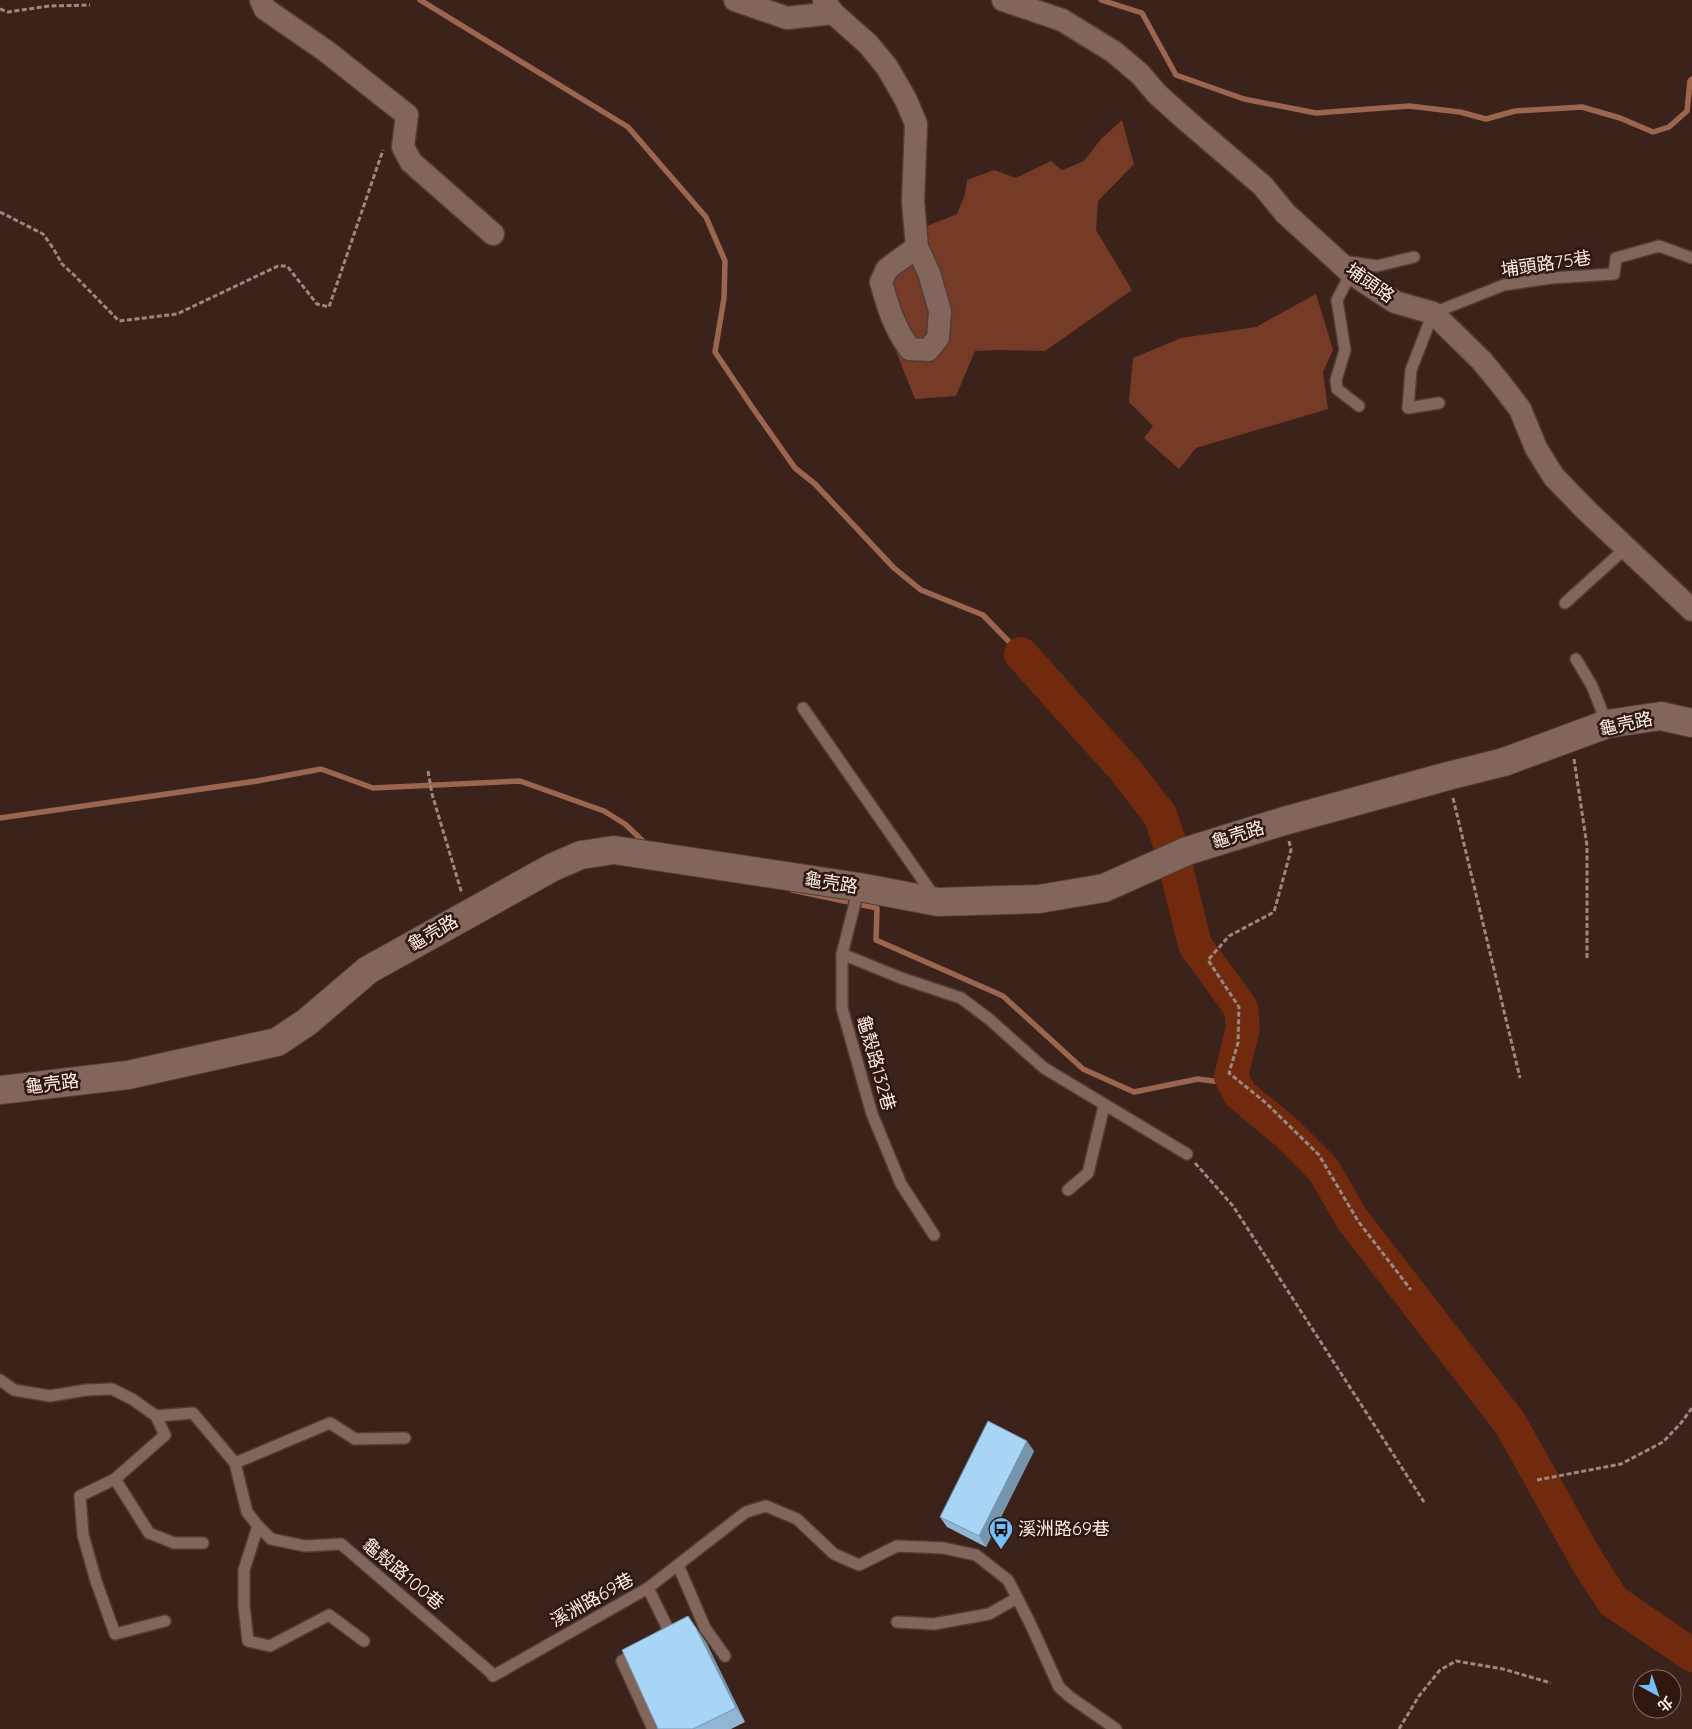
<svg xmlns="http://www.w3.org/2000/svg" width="1692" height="1729" viewBox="0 0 1692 1729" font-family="Quicksand,'Noto Sans TC',sans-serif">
<rect width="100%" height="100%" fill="#3b221a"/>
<!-- green -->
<g fill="#763b27">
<polygon points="1122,120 1134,164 1098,201 1096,230 1132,290 1045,351 1000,350 975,351 956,396 915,399 880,311 874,265 927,226 957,214 965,194 967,180 994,170 1016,178 1051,161 1062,170 1084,161 1101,139"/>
<polygon points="1316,294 1333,350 1323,372 1328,409 1196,448 1179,469 1144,438 1153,426 1129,402 1133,358 1181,338 1256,327"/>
</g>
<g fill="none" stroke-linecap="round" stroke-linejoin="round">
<!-- stream -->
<g stroke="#9b6550" stroke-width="5.5">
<polyline points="420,0 628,127 706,217 725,261 724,298 715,352 752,407 795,468 815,484 893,567 921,590 983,615 1021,654"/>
<polyline points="1101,0 1142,13 1176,75 1244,99 1316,113 1409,106 1460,112 1486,119 1515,111 1582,107 1620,118 1653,132 1669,127 1687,111 1690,81 1692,79"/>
<polyline points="0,818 257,781 321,769 373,788 520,781 604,811 625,824 648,846"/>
<polyline points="792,890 877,908 876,940 1003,996 1083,1069 1134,1092 1198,1079 1235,1084"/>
</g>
<!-- river -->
<polyline stroke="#712a0e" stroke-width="34" points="1021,654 1126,771 1160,815 1170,844 1195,945 1241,1008 1243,1027 1231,1077 1240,1094 1287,1133 1323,1169 1352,1219 1510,1423 1586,1559 1613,1601 1692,1655"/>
<!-- service casing -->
<g stroke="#513d37" stroke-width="14">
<g id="service">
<polyline points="1342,261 1377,266 1414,257"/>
<polyline points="1351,273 1337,300 1345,350 1336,380 1337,389 1359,406"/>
<polyline points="1439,403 1408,408 1411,370 1433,313 1504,285 1551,278 1614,274 1616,258 1659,246 1692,258"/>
<polyline points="1565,603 1627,547"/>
<polyline points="1576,659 1592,686 1607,724"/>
<polyline points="803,708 936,899"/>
<polyline points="859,887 842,954 842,1008 872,1114 901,1184 934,1235"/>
<polyline points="842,954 901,978 961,998 989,1019 1044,1068 1187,1154"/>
<polyline points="1068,1190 1088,1173 1104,1106"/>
<polyline points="0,1380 14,1390 50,1396 86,1390 112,1389 132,1399 156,1416 193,1413 235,1463 247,1512 258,1526 271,1539 305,1546 341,1544 489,1671 493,1676 648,1588 746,1512 766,1506 797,1519 834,1554 859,1565 897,1546 943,1548 976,1555 1008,1580 1030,1623 1059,1687 1070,1697 1116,1729"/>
<polyline points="156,1416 165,1435 115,1479 80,1496 83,1535 96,1581 115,1634 165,1621"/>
<polyline points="235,1463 330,1423 355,1439 405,1438"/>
<polyline points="115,1479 149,1533 174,1543 203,1543"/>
<polyline points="258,1526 244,1570 244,1606 248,1641 270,1646 329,1615 364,1641"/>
<polyline points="678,1565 705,1628 725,1656"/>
<polyline points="648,1588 669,1631 660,1637"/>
<polyline points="897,1622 934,1624 989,1614 1017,1598"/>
<polyline points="638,1651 622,1661 653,1729"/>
</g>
</g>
<!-- minor casing -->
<g stroke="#513d37" stroke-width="25">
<g id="minor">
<polyline points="261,0 265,9 326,51 407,115 403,147 411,162 493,234"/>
<polyline points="735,0 787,18 833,13"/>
<path d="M824,0L833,13L868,44L887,67L906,100L916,124L913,201L917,247L929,273L940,311L938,338L928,350L910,349C894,328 888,307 881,282L887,269L917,247"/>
<polyline points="1003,0 1062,20 1114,52 1140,74 1157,94 1186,120 1263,186 1285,213 1351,273 1395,302 1433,313 1482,361 1500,383 1520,409 1536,448 1554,477 1587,511 1692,610"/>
</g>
</g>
<!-- tertiary casing -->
<g stroke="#513d37" stroke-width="30">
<polyline id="tertiary" points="0,1090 128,1075 277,1042 307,1022 368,970 553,867 581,855 614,850 859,887 938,902 1039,899 1104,888 1187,851 1284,821 1448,776 1504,762 1607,724 1661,716 1692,723"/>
</g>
<!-- path -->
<g stroke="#9b8881" stroke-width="3" stroke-dasharray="5 2.5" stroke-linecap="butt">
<polyline points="0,9 8,12 49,6 90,5"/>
<polyline points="0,212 43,234 53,248 62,264 74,275 119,321 177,314 278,266 287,266 317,304 329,307 383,150"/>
<polyline points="1574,759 1587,846 1587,960"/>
<polyline points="428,771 432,794 462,894"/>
<polyline points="1453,798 1520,1078"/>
<polyline points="1289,841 1291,850 1274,912 1229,936 1208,960 1239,1007 1238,1043 1229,1073 1266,1103 1319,1155 1358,1221 1411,1290"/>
<polyline points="1195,1163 1233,1206 1424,1502"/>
<polyline points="1537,1480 1621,1464 1663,1442 1681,1423 1692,1408"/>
<polyline points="1399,1729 1419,1696 1440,1670 1456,1661 1503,1669 1551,1683"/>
</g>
<!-- service -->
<use href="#service" stroke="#82655b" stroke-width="11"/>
<!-- minor -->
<use href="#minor" stroke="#82655b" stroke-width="22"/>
<!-- tertiary -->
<use href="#tertiary" stroke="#82655b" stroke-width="28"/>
</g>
<!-- wall -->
<g fill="#90b6d3">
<polygon points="1034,1451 986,1547 947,1527 940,1517"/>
<polygon points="706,1642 745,1722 731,1729 658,1729"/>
</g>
<!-- shaded-wall -->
<g fill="#7694ac">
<polygon points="1027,1441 1034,1451 986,1547 979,1536"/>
<polygon points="688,1616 706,1642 745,1722 736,1708"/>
</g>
<!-- building -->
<g fill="#a8d4f5" stroke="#7694ac">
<polygon points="988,1421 1027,1441 979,1536 940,1517"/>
<polygon points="688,1616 696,1628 736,1708 693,1729 658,1729 622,1650"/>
</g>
<!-- icons -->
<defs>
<g id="bus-pin" transform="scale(1.25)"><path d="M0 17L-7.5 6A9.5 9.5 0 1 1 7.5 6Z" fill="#74c0f6" stroke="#301810"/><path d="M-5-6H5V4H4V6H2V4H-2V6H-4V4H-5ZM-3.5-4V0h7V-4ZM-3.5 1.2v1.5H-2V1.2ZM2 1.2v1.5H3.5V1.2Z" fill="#111"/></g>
</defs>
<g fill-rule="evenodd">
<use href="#bus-pin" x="1001" y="1529"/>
</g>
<g text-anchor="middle" stroke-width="5" stroke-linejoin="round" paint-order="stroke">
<!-- street labels -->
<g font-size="18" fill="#fdefea" stroke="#301810">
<text transform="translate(1546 264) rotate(-8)" y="6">埔頭路75巷</text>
<text transform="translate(1370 283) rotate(35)" y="6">埔頭路</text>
<text transform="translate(1626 724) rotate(-12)" y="6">龜壳路</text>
<text transform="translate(1238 835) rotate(-17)" y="6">龜壳路</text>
<text transform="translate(831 883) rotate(9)" y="6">龜壳路</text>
<text transform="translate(433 933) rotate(-30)" y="6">龜壳路</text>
<text transform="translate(876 1063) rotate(74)" y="6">龜殼路132巷</text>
<text transform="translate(52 1084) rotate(-7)" y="6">龜壳路</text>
<text transform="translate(403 1574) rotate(40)" y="6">龜殼路100巷</text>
<text transform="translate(592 1600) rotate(-29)" y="6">溪洲路69巷</text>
</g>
<!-- poi labels -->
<g font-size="18" fill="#fdefea" stroke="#301810" text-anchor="start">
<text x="1018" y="1535">溪洲路69巷</text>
</g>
</g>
<!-- north arrow -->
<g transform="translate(1657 1694) rotate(140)"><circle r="24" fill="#301810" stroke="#826e67"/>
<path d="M0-4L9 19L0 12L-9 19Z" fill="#74c0f6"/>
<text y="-8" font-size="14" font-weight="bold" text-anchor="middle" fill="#fdefea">北</text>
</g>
</svg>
